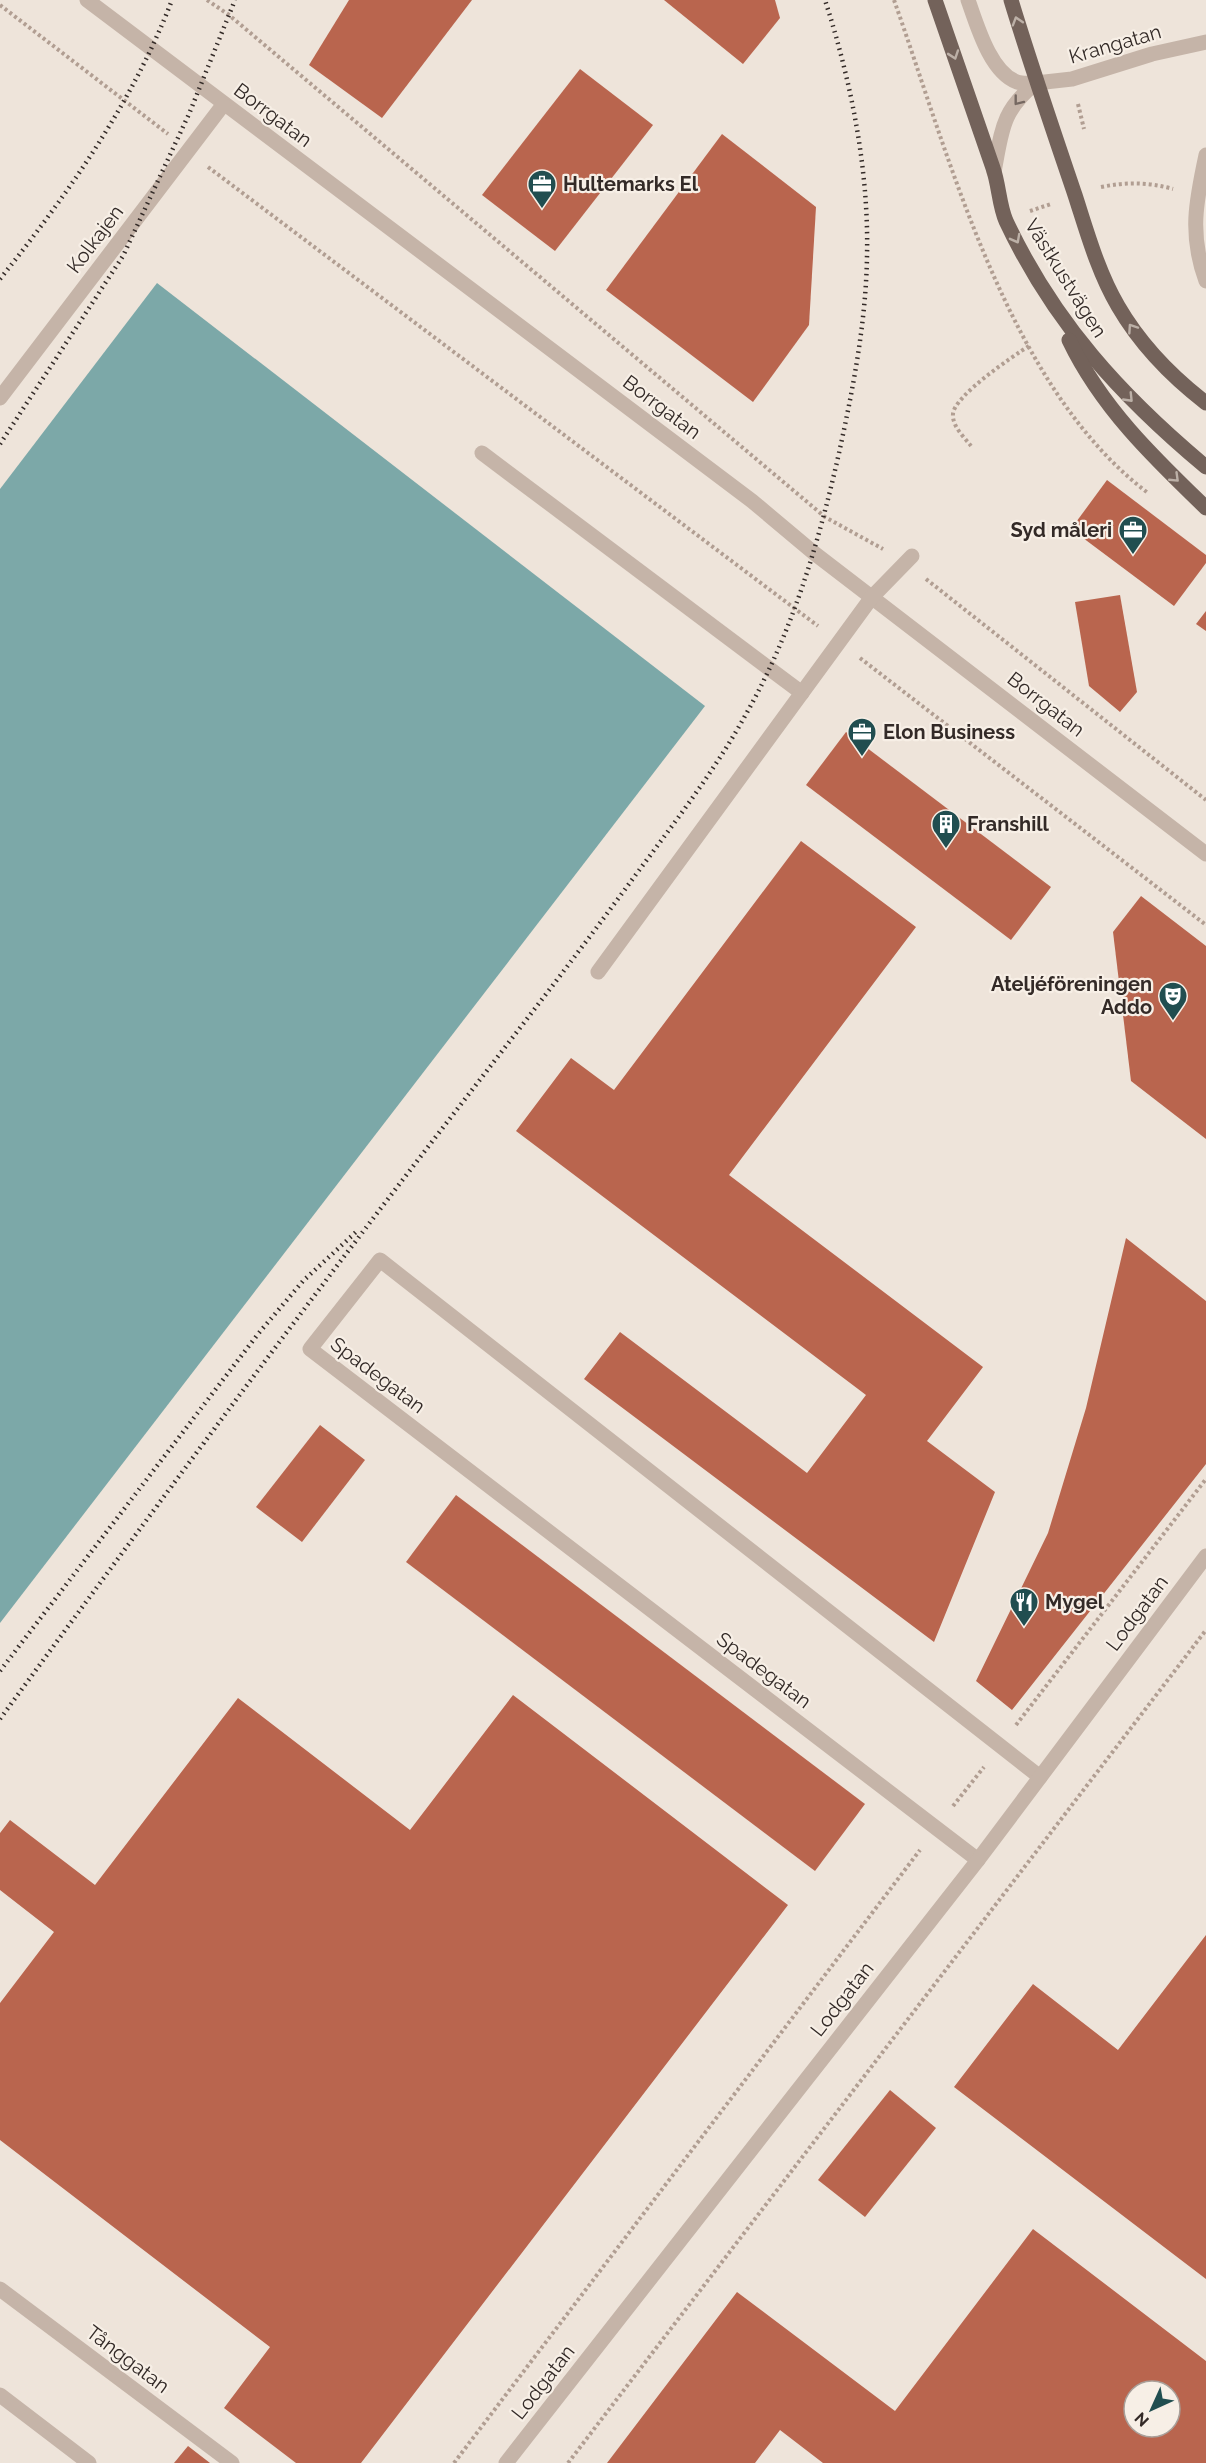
<svg xmlns="http://www.w3.org/2000/svg" width="1206" height="2463" viewBox="0 0 1206 2463" font-family="Raleway,sans-serif">
<rect width="100%" height="100%" fill="#eee4da"/>
<!-- water -->
<polygon fill="#7ca8a8" points="157,283 705,706 0,1623 0,489"/>
<!-- building -->
<g fill="#b9654e" fill-rule="evenodd">
<polygon points="349,0 472,0 382,118 309,65"/>
<polygon points="664,0 775,0 780,18 743,64"/>
<polygon points="580,69 653,125 555,251 482,195"/>
<polygon points="722,134 816,207 809,325 753,402 606,290"/>
<polygon points="1107,480 1206,555 1206,563 1174,606 1071,529"/>
<polygon points="1120,595 1137,692 1120,712 1089,686 1075,602"/>
<polygon points="1206,611 1206,631 1196,624"/>
<polygon points="846,732 1051,887 1011,940 806,785"/>
<polygon points="801,841 916,927 729,1175 983,1367 927,1441 995,1492 934,1642 584,1379 620,1332 807,1473 866,1395 516,1131 571,1058 614,1090"/>
<polygon points="1141,896 1206,946 1206,1139 1131,1081 1113,932"/>
<polygon points="1126,1238 1206,1301 1206,1464 1012,1710 976,1681 1048,1533 1086,1408"/>
<polygon points="320,1425 365,1460 302,1542 256,1507"/>
<polygon points="456,1495 865,1804 815,1871 406,1562"/>
<polygon points="513,1695 788,1905 361,2463 296,2463 224,2408 270,2347 0,2140 0,2003 54,1932 0,1890 0,1833 10,1820 95,1885 238,1698 410,1830"/>
<polygon points="1206,1935 1206,2279 954,2087 1033,1984 1118,2050"/>
<polygon points="890,2090 936,2128 865,2217 818,2180"/>
<path d="M1033,2229L1206,2361V2463H823L780,2430L755,2463H607L737,2292L895,2411ZM1134,2391H1170V2427H1134Z"/>
<polygon points="188,2446 210,2463 174,2463"/>
</g>
<g fill="none" stroke-linecap="round" stroke-linejoin="round">
<!-- path -->
<g stroke="#b19e92" stroke-width="4" stroke-dasharray="3 3" stroke-linecap="butt">
<polyline points="207,0 229,15 825,517 883,549"/>
<path d="M894,0C951,161 1008,387 1148,493"/>
<polyline points="0,5 168,134"/>
<polyline points="1078,104 1084,129"/>
<polyline points="208,167 818,626"/>
<path d="M1101,187C1126,182 1148,182 1173,189"/>
<polyline points="1030,211 1051,204"/>
<path d="M971,446C964,437 952,426 953,414C954,396 1013,356 1029,346"/>
<polyline points="926,579 1206,800"/>
<polyline points="860,658 1206,925"/>
<polyline points="1016,1725 1206,1479"/>
<polyline points="953,1806 984,1767"/>
<polyline points="454,2463 920,1850"/>
<polyline points="568,2463 1206,1630"/>
</g>
<!-- minor -->
<g stroke="#c5b4a8" stroke-width="15">
<polyline points="87,0 752,501 814,553 1206,854"/>
<path d="M968,0C977,25 990,72 1017,82C1022,84 1030,83 1036,83C1001,111 1002,131 994,172"/>
<polyline points="1036,83 1072,79 1152,54 1206,42"/>
<path d="M1206,155C1196,201 1189,235 1206,281"/>
<polyline points="0,398 223,105"/>
<polyline points="482,453 802,693"/>
<polyline points="598,972 872,597 912,556"/>
<polyline points="978,1860 310,1349 380,1260 1040,1777"/>
<polyline points="0,2289 232,2463"/>
<polyline points="0,2395 89,2463"/>
<polyline points="506,2463 978,1860 1206,1556"/>
</g>
<!-- major -->
<g stroke="#73625a" stroke-width="15">
<path d="M935,0C954,56 974,112 993,168C999,185 999,205 1006,221C1054,323 1121,396 1206,467"/>
<path d="M1011,0C1031,66 1053,130 1075,195C1087,232 1098,272 1118,306C1140,344 1171,376 1206,403"/>
<path d="M1069,340C1101,407 1153,457 1206,508"/>
</g>
<!-- rail -->
<g stroke="#332a27" stroke-width="4.5" stroke-dasharray="1.5 4.5" stroke-linecap="butt">
<path d="M0,279C68,194 133,102 172,0"/>
<polyline points="0,444 123,256 189,114 235,0"/>
<polyline points="0,1671 258,1334 303,1281 356,1232"/>
<path d="M0,1719C132,1539 265,1359 401,1182C476,1084 553,987 626,888C667,832 711,777 745,716C792,633 818,546 839,453C853,389 866,322 867,256C869,170 851,81 825,0"/>
</g>
</g>
<!-- one-way arrows -->
<defs><path id="oneway-chevron" d="M-2-3.5L2.5 0L-2 3.5" fill="none" stroke-width="1.6" stroke-linecap="round" stroke-linejoin="round" transform="scale(1.5)"/></defs>
<g stroke="#bcb0a7">
<use href="#oneway-chevron" transform="translate(1017 21) rotate(-107)"/>
<use href="#oneway-chevron" transform="translate(954 55) rotate(71)"/>
<use href="#oneway-chevron" transform="translate(1016 239) rotate(62)"/>
<use href="#oneway-chevron" transform="translate(1132 328) rotate(-124)"/>
<use href="#oneway-chevron" transform="translate(1129 398) rotate(46)"/>
<use href="#oneway-chevron" transform="translate(1175 478) rotate(44)"/>
</g>
<use stroke="#756861" href="#oneway-chevron" transform="translate(1018 101) rotate(128)"/>
<!-- icons -->
<defs>
<g id="office-pin" transform="scale(1.5)"><path d="M0 17L-7.5 6A9.5 9.5 0 1 1 7.5 6Z" fill="#214e50" stroke="#f7efe6"/><path d="M-6-3h4V-5.5h4V-3h4V5H-6ZM-1-4.5V-3h2v-1.5ZM-6 0V1H6V0Z" fill="#fff"/></g>
<g id="building-pin" transform="scale(1.5)"><path d="M0 17L-7.5 6A9.5 9.5 0 1 1 7.5 6Z" fill="#214e50" stroke="#f7efe6"/><path d="M-4-6H4V6H1V3H-1V6H-4ZM-2.5-4.3h1.7v1.8h-1.7ZM.8-4.3h1.7v1.8H.8ZM-2.5-1h1.7V.8h-1.7ZM.8-1h1.7V.8H.8Z" fill="#fff"/></g>
<g id="theatre-pin" transform="scale(1.5)"><path d="M0 17L-7.5 6A9.5 9.5 0 1 1 7.5 6Z" fill="#214e50" stroke="#f7efe6"/><path d="M-5-5.5Q0-4 5-5.5V0Q5 5 0 6Q-5 5-5 0ZM-3.3-2.5H-1v1.5H-3.3ZM1-2.5H3.3v1.5H1ZM-2.8 1Q0 5.5 2.8 1Z" fill="#fff"/></g>
<g id="restaurant-pin" transform="scale(1.5)"><path d="M0 17L-7.5 6A9.5 9.5 0 1 1 7.5 6Z" fill="#214e50" stroke="#f7efe6"/><path d="M-5-6h1v4h1v-4h1v4h1v-4h1v5L-1.5 .5V6h-2V.5L-5-1ZM5-6V6H3V1.5H1.5Q1.5-4 5-6Z" fill="#fff"/></g>
</defs>
<g fill-rule="evenodd">
<use href="#office-pin" x="542" y="184"/>
<use href="#office-pin" x="1133" y="530"/>
<use href="#office-pin" x="862" y="732"/>
<use href="#building-pin" x="946" y="824"/>
<use href="#theatre-pin" x="1173" y="996"/>
<use href="#restaurant-pin" x="1024" y="1602"/>
</g>
<g text-anchor="middle" stroke-width="4.5" stroke-linejoin="round" paint-order="stroke">
<!-- street labels -->
<g font-size="20" fill="#332a27" stroke="#f7efe6">
<text transform="translate(1115 44) rotate(-16)" y="7">Krangatan</text>
<text transform="translate(273 115) rotate(37)" y="7">Borrgatan</text>
<text transform="translate(95 239) rotate(-53)" y="7">Kolkajen</text>
<text transform="translate(1066 278) rotate(58)" y="7">Västkustvägen</text>
<text transform="translate(662 407) rotate(37)" y="7">Borrgatan</text>
<text transform="translate(1046 704) rotate(38)" y="7">Borrgatan</text>
<text transform="translate(378 1375) rotate(37)" y="7">Spadegatan</text>
<text transform="translate(1137 1613) rotate(-53)" y="7">Lodgatan</text>
<text transform="translate(764 1670) rotate(37)" y="7">Spadegatan</text>
<text transform="translate(842 1999) rotate(-52)" y="7">Lodgatan</text>
<text transform="translate(128 2359) rotate(37)" y="7">Tånggatan</text>
<text transform="translate(543 2382) rotate(-52)" y="7">Lodgatan</text>
</g>
<!-- poi labels -->
<g font-size="20" font-weight="bold" fill="#332a27" stroke="#f7efe6" text-anchor="start">
<text x="563" y="191">Hultemarks El</text>
<text x="1112" y="537" text-anchor="end">Syd måleri</text>
<text x="883" y="739">Elon Business</text>
<text x="967" y="831">Franshill</text>
<text x="1152" y="991" text-anchor="end">Ateljéföreningen<tspan x="1152" dy="23">Addo</tspan></text>
<text x="1045" y="1609">Mygel</text>
</g>
</g>
<!-- north arrow -->
<g transform="translate(1152 2409) rotate(225)"><circle r="28" fill="#f7efe6" stroke="#a9a09a" stroke-width="1.5"/>
<path d="M0-4.5L10 22L0 15L-10 22Z" fill="#214e50"/>
<text y="-9" font-size="16" font-weight="bold" text-anchor="middle" fill="#332a27">N</text>
</g>
</svg>
